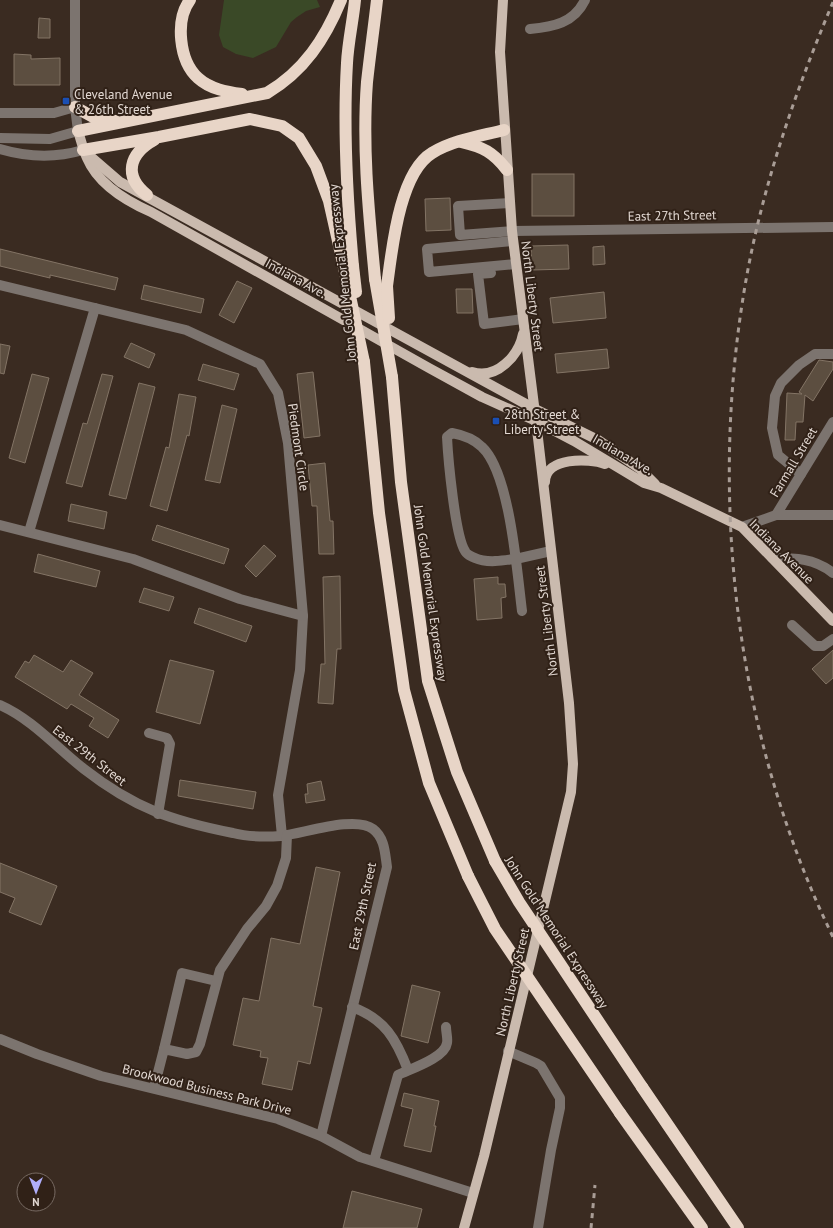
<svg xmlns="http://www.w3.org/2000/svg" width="833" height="1228" viewBox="0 0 833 1228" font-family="'PT Sans',sans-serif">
<rect width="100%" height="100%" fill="#3a2b21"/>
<!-- green -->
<polygon fill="#3a4927" points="224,0 317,0 320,7 306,11 297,17 291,22 276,47 253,58 236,54 223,47 219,35"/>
<!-- building -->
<g fill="#5c4e40" stroke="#837465">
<polygon points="39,18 50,19 50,38 38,38"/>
<polygon points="14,54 31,55 31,59 60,58 60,85 14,85"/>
<rect x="532" y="174" width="42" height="42"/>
<polygon points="450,198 451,230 426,231 425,199"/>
<polygon points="568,245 569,269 532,270 531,246"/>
<polygon points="604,246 605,264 593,265 593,247"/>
<polygon points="0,249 118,278 115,290 50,275 50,278 0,266"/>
<polygon points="237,281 252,288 234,323 219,315"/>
<polygon points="144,285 204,299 201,313 141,299"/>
<polygon points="456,289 472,289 473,313 457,313"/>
<polygon points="604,292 606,318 553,323 550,298"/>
<polygon points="131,343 155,354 149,368 124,357"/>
<polygon points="0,344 10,346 4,374 0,373"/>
<polygon points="607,349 609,368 557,373 555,354"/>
<polygon points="819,360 833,362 833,369 813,401 805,395 803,422 796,422 795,440 785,440 787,393 802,394 799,392"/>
<polygon points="203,364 239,374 234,390 198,380"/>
<polygon points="313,372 320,436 304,438 297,374"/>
<polygon points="32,374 49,378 25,463 9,458"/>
<polygon points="102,374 113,376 82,487 66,483 83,423 87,424"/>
<polygon points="139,383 155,387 126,499 109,495"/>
<polygon points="179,394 196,397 189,436 187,435 167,511 150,506 166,447 169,448"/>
<polygon points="222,405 237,409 220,483 205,480"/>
<polygon points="325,463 330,521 333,521 334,554 319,554 317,506 312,506 308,465"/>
<polygon points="71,504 107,512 104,529 68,521"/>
<polygon points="157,525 229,549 224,564 152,540"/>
<polygon points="264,545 276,556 256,577 245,566"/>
<polygon points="38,554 100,571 96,587 34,572"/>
<polygon points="340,576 341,649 337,649 333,704 318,703 321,664 325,664 323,577"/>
<polygon points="498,577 498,584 505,584 506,597 501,598 502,618 477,620 474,579"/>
<polygon points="144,588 174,597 169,611 139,602"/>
<polygon points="199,608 252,626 246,642 194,623"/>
<polygon points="833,650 833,678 826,684 812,669"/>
<polygon points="34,655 63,672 71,660 93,673 79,695 119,720 108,738 89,726 94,718 71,704 67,709 15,677 25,661 29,663"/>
<polygon points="170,660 214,671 200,724 156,712"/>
<polygon points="180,780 256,792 253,809 178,796"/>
<polygon points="321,781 325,800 306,803 305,794 308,794 307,784"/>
<polygon points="0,863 57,886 41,925 9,912 15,898 0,892"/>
<polygon points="316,867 340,872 313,1006 322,1008 310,1064 298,1061 292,1090 262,1084 268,1058 260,1057 261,1051 233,1045 243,998 259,1001 271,938 300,944"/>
<polygon points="412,985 440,992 428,1043 401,1036"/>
<polygon points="404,1093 439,1101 434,1126 436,1126 431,1152 404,1146 413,1109 401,1106"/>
<polygon points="352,1191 422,1209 417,1228 343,1228"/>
</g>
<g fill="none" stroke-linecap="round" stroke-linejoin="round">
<!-- minor -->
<g stroke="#7c746f" stroke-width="10">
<path d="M530,29C553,27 574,23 585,0"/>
<polyline points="0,113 54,113 75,107"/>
<polyline points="0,138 50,139 78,131 75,107 75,0"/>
<path d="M0,149C27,157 56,158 83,150"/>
<polyline points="510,203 458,206 460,235 512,231 833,227"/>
<polyline points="513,241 427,249 429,272 516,264"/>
<polyline points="491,273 478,274 484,324 523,319"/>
<polyline points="0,285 186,330 260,364 278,393 288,443 303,616 300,670 278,795 282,836"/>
<polyline points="801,474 778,455 772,428 775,396 781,383 799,365 815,354 833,354"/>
<polyline points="776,515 833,422"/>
<polyline points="0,525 133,559 240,599 303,616"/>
<polyline points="742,527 776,515 833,515"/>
<polyline points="29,532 95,308"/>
<path d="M772,558C795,558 814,558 833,573"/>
<path d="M522,611C517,572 510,473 482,447C474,439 463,435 452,433L447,437C448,457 455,536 465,551C466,554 472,557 475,558C488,564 507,560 520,558L551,551"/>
<polyline points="792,625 815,646 823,646 833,639"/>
<path d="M0,705C32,719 57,748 84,769C134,808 172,821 233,833C248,837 265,837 281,836C303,834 355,815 373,829C385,838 385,854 387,867L321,1136"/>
<polyline points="149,733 167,738 170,744 158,814"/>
<path d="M352,1007C385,1019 396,1039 408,1070"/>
<polyline points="0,1039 37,1054 101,1076 278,1119 321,1136 360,1157 473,1193"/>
<polyline points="164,1049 182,973 216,981"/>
<polyline points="508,1051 536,1063 541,1066 560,1098 560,1108 551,1150 538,1228"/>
<polyline points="154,1088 164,1049 187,1054 196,1052 200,1044 220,970 247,929 266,906 277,886 286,858 287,835"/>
<path d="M374,1161L398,1075C410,1069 445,1058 447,1043C448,1039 446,1032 446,1027"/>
</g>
<!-- major -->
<g stroke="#cabaae" stroke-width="10">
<path d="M78,131C81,140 83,150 87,158C98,184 126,201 151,212L429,368L482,397L536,421L574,441L644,483L661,488L742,527L833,621"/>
<polyline points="83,150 120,182 535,409 598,440 639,468 655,484"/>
<path d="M472,372C497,380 519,355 523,334"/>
<path d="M545,482C545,457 589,458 605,464"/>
<polyline points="464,1228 484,1156 571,792 573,764 569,703 536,421 512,231 500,52 503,0"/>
</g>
<!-- highway -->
<g stroke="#e8d5c7" stroke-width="12">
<path d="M190,0C175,20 179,61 198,78C210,89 227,92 242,94"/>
<polyline points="75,107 95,118 115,121"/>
<path d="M78,131L267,93C304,71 325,39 341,0"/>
<path d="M461,142C483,147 493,152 507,170"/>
<polyline points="83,150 159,137 250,119 282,126 299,138 316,166 329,201 343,263"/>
<path d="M147,195C123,176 129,154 154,140"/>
<path d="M353,266C347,199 343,131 347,63C348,42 353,21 355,0"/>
<path d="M375,279C369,214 362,148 367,82C370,54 374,27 377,0"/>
<path d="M387,286C392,250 399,173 432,153C453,140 481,136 504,130"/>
<polyline points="364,362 379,513 404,690 429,783 468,876"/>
<polyline points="392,377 401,482 428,681 457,772 495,861"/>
<polyline points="642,1087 738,1228"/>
<polyline points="620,1113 702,1228"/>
</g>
<!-- rail -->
<g stroke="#a99d96" stroke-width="3" stroke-dasharray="5 5" stroke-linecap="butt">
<path d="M833,2C793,97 759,196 743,298C709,512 738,742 833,937"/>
<polyline points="591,1228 595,1185"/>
</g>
<!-- highway-bridge -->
<g stroke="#e8d5c7" stroke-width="12">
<polyline points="343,263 364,362"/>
<polyline points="353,266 356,292"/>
<polyline points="375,279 392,377"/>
<polyline points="387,286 389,318"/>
<polyline points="495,861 519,902 642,1087"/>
<polyline points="468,876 495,929 620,1113"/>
</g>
</g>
<!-- markers -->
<g fill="#1a4fb4" stroke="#302117" stroke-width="1.5">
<rect x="62" y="97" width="8" height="8" rx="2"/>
<rect x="492" y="417" width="8" height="8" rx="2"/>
</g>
<g text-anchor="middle" stroke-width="4" stroke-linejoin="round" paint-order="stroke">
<!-- poi labels -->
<g font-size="13" fill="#e2d8d2" stroke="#302117" text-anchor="start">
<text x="74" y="99">Cleveland Avenue<tspan x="74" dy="15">&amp; 26th Street</tspan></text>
<text x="504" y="419">28th Street &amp;<tspan x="504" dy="15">Liberty Street</tspan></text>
</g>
<!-- street labels -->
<g font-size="13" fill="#e2d8d2" stroke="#302117">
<text transform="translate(672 215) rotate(-1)" y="5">East 27th Street</text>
<text transform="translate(342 273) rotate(-96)" y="5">John Gold Memorial Expressway</text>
<text transform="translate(296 278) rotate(29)" y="5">Indiana Ave.</text>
<text transform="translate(533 296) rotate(83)" y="5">North Liberty Street</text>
<text transform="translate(299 447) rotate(82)" y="5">Piedmont Circle</text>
<text transform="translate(623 454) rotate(30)" y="5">Indiana Ave.</text>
<text transform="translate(793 462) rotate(-59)" y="5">Farmall Street</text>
<text transform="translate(782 551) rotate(45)" y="5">Indiana Avenue</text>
<text transform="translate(431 593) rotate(82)" y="5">John Gold Memorial Expressway</text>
<text transform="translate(546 621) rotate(-97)" y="5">North Liberty Street</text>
<text transform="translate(90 755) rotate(38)" y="5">East 29th Street</text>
<text transform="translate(362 906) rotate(-78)" y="5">East 29th Street</text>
<text transform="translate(557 932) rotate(57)" y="5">John Gold Memorial Expressway</text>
<text transform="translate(512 982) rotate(-77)" y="5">North Liberty Street</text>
<text transform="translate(207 1089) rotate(14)" y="5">Brookwood Business Park Drive</text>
</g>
</g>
<!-- north arrow -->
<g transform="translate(36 1192) rotate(180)"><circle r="19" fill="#302117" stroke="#776a62"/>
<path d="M0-3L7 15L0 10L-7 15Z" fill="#b0aefa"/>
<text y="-6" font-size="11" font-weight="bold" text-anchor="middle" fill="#e2d8d2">N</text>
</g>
</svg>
